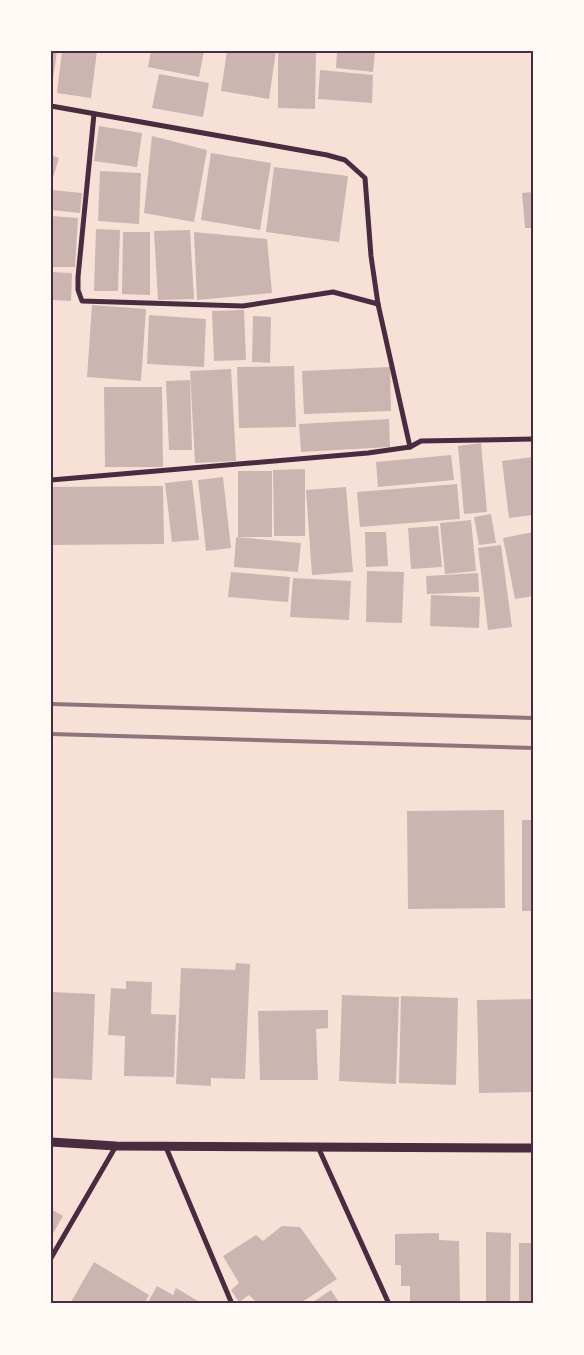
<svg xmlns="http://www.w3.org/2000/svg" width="584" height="1355" viewBox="0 0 584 1355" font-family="Rubik,sans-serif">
<rect width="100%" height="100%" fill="#f7e1d7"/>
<!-- building -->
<g fill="#ccb4b1">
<polygon points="51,51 57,51 52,86 51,86"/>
<polygon points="62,51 97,51 91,98 57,93"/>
<polygon points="151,51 204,51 199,77 148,67"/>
<polygon points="227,51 276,51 269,99 221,91"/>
<polygon points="278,51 316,51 315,109 278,108"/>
<polygon points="337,51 375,51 373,72 336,68"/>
<polygon points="320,70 373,75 372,103 318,99"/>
<polygon points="159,74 209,83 203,117 152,108"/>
<polygon points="99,126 142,133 137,167 94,161"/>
<polygon points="152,136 207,150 194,222 144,213"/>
<polygon points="211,153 271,163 260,230 201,220"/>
<polygon points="51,155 59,158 52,181 51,181"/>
<polygon points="274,167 348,176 339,242 266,232"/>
<polygon points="100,171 141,173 139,224 98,221"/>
<polygon points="51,190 82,193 80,213 51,210"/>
<polygon points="533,192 533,228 525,228 522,193"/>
<polygon points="51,216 78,218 75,267 51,267"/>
<polygon points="96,229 120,230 118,291 94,291"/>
<polygon points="190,230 194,299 158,300 154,231"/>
<polygon points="123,232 150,232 150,295 122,294"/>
<polygon points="194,232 267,239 272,293 197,300"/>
<polygon points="51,272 72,273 71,301 51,300"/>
<polygon points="92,305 146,309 141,381 87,377"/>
<polygon points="244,310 246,360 214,361 212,311"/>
<polygon points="149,315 206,319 204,367 147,364"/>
<polygon points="253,316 271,317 270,363 252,362"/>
<polygon points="294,366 296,427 239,428 237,367"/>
<polygon points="390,367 391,411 304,414 302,371"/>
<polygon points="231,369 236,461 195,463 190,371"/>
<polygon points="190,380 192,450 169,450 166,381"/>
<polygon points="104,387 162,387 163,467 105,467"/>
<polygon points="389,419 390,447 301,452 299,424"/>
<polygon points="481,443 487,512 464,514 458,446"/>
<polygon points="451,455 454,480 378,487 376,462"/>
<polygon points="533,457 533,515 509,518 502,461"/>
<polygon points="305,469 305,536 274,536 273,470"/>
<rect x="238" y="471" width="34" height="66"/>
<polygon points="223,477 231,548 206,551 198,480"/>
<polygon points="192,480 199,540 172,542 165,483"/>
<polygon points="457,484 460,519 360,527 357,492"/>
<polygon points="163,486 164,544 51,545 51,487"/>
<polygon points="346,487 353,572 312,575 306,490"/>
<polygon points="491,514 496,543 479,545 474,517"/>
<polygon points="471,520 476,571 445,574 440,523"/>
<polygon points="438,526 442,567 411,569 408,528"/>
<polygon points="365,532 386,532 388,566 366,567"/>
<polygon points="533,532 533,596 515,599 503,538"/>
<polygon points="236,537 301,543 298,572 234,567"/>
<polygon points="501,545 512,627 488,630 478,548"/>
<polygon points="367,571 404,572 402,623 366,622"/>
<polygon points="231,572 290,577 288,602 228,597"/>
<polygon points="478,573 479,592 427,594 426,576"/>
<polygon points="293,578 351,581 349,620 290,617"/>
<polygon points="431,595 480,597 479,628 430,626"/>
<polygon points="504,810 505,908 408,909 407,811"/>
<rect x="522" y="820" width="11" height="91"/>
<polygon points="236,963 250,964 245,1079 211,1078 211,1086 176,1084 181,968 235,970"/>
<polygon points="126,981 152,982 151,1014 176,1015 174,1077 124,1076 125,1036 108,1035 111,988 126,989"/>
<polygon points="51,992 95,994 92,1080 51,1078"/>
<polygon points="342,995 399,997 396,1084 339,1081"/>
<polygon points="401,996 458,998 456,1085 399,1083"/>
<polygon points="533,999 533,1092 479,1093 477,1000"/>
<polygon points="328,1010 328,1028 316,1029 318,1080 260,1080 258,1011"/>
<polygon points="51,1209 63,1216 51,1237"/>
<polygon points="282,1226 300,1227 337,1279 299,1304 253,1304 256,1302 249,1295 239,1302 231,1290 239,1283 223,1256 256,1235 263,1241"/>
<polygon points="486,1232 511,1233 510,1304 486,1304"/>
<polygon points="439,1233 439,1240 459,1241 460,1304 410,1304 410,1286 401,1286 401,1265 395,1265 395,1234"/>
<rect x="519" y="1243" width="14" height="61"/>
<polygon points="94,1262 149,1295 144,1304 74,1304 71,1302"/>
<polygon points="157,1286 173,1295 176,1288 198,1301 196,1304 147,1304"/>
<polygon points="331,1290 340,1304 310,1304"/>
</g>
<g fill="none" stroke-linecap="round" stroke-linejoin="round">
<!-- minor -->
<g stroke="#4a2c40" stroke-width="5">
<polyline points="51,106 327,155 345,160 365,178 371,256 378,304 410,447"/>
<polyline points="94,114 78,277 78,290 82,301 243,306 333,292 378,304"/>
<polyline points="51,480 368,453 410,447 421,441 533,439"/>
<polyline points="165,1145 232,1304"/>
<polyline points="318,1147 389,1304"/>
<polyline points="51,1258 116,1146"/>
</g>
<!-- tertiary -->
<polyline stroke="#4a2c40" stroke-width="9" points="51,1142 116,1146 533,1148"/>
<!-- rail -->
<g stroke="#8f747c" stroke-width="4">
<polyline points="51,704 533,718"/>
<polyline points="51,734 533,748"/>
</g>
</g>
<!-- border -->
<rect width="584" height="1355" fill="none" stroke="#fffaf5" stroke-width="105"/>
<rect x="52" y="52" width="480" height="1250" fill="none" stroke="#4a2c40" stroke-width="2"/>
</svg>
